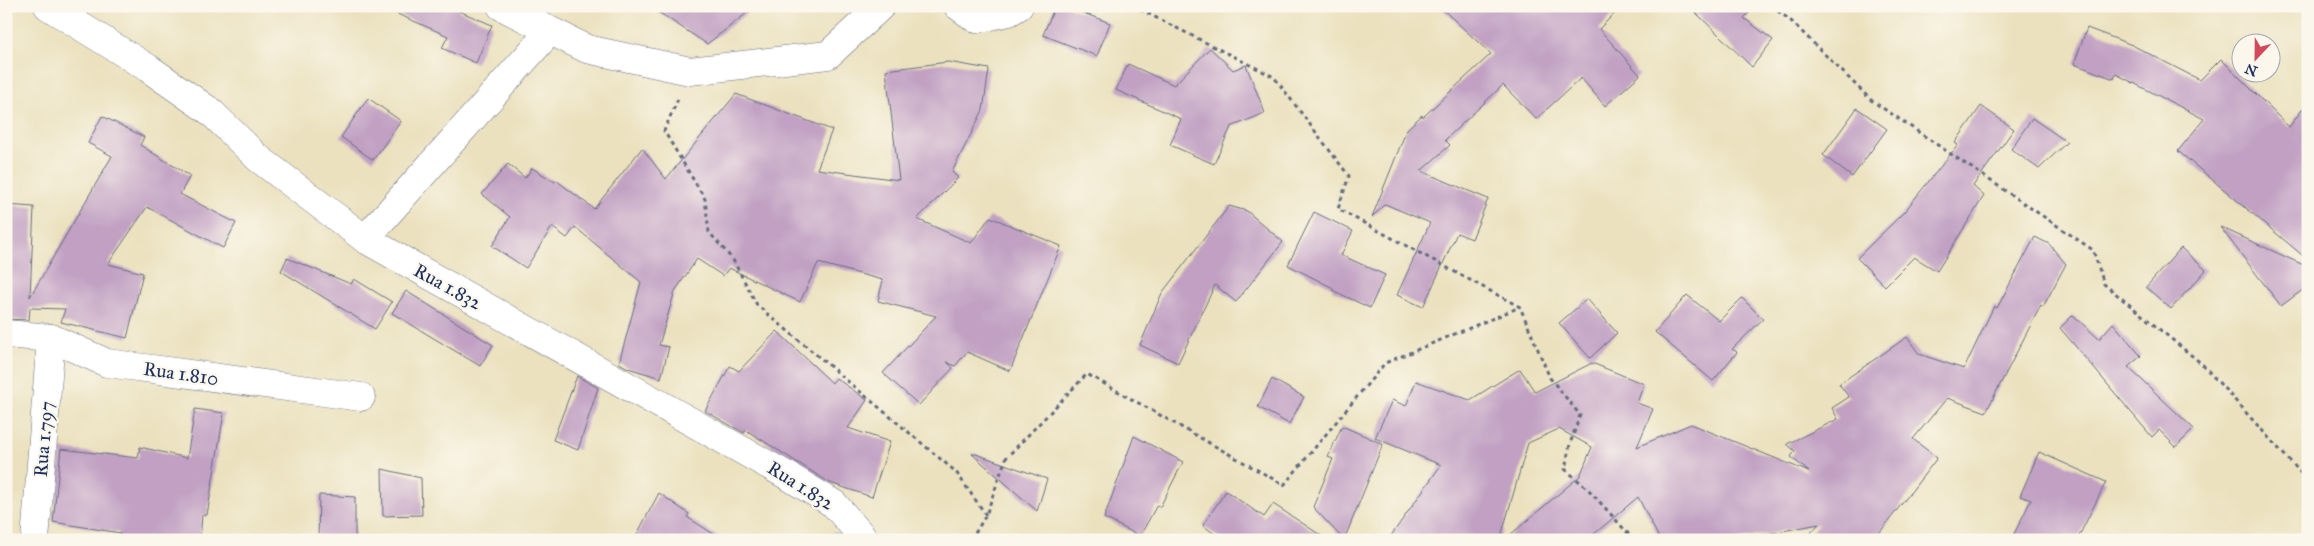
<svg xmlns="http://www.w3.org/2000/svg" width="2314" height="546" viewBox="0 0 2314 546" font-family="'IM FELL Great Primer',serif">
<rect width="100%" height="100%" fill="#fbf7ec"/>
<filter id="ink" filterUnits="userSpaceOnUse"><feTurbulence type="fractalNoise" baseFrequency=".02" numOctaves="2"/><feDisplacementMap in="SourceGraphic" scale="10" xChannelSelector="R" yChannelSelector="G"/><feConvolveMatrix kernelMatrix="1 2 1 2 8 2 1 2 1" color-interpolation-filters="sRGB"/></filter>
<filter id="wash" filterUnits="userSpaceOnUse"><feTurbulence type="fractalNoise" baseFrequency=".0096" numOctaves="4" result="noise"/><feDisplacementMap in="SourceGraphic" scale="20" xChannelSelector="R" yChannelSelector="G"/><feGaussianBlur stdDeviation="1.12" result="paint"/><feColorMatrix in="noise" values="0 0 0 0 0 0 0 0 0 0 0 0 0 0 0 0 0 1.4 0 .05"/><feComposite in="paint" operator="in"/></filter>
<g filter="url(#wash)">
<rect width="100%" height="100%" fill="#ebe1be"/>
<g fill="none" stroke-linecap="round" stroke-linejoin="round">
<!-- stream -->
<polyline stroke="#57aad2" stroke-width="10" points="835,537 836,540"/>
</g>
<g id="blocks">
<!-- building -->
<g fill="#c1a0c3">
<polygon points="379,6 459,6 459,11 492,25 476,63 442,48 448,36"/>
<polygon points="649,6 756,6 707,44"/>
<polygon points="1055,6 1065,6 1110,23 1097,56 1043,35"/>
<polygon points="1439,6 1622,6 1599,29 1640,75 1605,106 1581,78 1536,119 1503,85 1445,140 1450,145 1421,171 1488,199 1472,239 1457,233 1423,307 1397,295 1430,223 1385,204 1372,217 1407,129 1422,115 1423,117 1491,54"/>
<polygon points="1689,6 1756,6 1744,18 1773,40 1752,67"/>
<polygon points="2087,28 2132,45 2200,80 2221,59 2289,127 2308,102 2308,260 2178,151 2204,119 2116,74 2114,79 2074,64"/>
<polygon points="1210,48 1233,70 1246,65 1265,113 1231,127 1214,164 1170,145 1181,119 1116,90 1128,64 1174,85"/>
<polygon points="948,62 989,69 983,110 952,172 958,178 917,219 971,243 990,217 1061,246 1010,371 967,352 955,366 947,362 953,368 919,405 883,373 936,316 878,301 883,280 818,263 800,302 729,268 723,276 697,259 675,291 659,345 669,347 661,378 628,368 619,363 641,282 575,227 567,238 552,227 526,268 492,246 510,217 482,194 508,164 525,178 532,168 555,182 556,180 594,209 642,148 666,179 736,94 832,130 817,169 899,180 886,70"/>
<polygon points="368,98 401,121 373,160 341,137"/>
<polygon points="1981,106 2014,129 1973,186 1984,196 1937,271 1914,257 1885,286 1857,258 1904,212 1958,145 1955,143"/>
<polygon points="1857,108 1887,129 1852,177 1823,155"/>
<polygon points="102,116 144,137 140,145 190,176 180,194 236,223 223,248 147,207 108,264 143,273 127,338 61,322 65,309 30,308 29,320 6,319 6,205 34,207 30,297 112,156 88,143"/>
<polygon points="2032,118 2067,142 2039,169 2011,149"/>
<polygon points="1229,206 1247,211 1283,242 1236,302 1215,285 1178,363 1140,345 1162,293"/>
<polygon points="1314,212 1353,231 1341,255 1385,275 1370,308 1332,290 1333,288 1288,265"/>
<polygon points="2220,227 2308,267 2308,286 2281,306"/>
<polygon points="2035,237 2049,244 2066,264 2043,307 2041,305 1986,412 1947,398 1913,439 1937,458 1874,540 1804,540 1819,524 1736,540 1660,540 1638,497 1587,540 1504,540 1580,476 1592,447 1559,429 1528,443 1500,540 1388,540 1441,465 1375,438 1392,400 1406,406 1416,381 1470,400 1520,369 1535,392 1592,363 1644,384 1637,403 1653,409 1637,447 1691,424 1809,472 1791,457 1795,451 1787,444 1838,419 1832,408 1849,397 1839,384 1907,337 1919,354 1964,369 1994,306 1997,308"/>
<polygon points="2181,248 2206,270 2171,309 2146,287"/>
<polygon points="287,258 351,284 354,279 392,302 375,329 281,271"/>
<polygon points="406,291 493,345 480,366 392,313"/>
<polygon points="1687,295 1719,321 1742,298 1763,319 1732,349 1737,352 1713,381 1655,332"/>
<polygon points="1587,299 1617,333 1590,358 1559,323"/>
<polygon points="2073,315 2099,339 2113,323 2141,356 2128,367 2194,429 2176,447 2159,430 2152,437 2060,328"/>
<polygon points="777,331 832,383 836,378 867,400 848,428 890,442 872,497 830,483 746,430 744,433 705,411 730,366 739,371"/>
<polygon points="577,376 598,388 578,450 553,440"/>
<polygon points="1272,379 1304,397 1289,424 1258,407"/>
<polygon points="195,409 224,413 207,515 202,515 200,540 120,540 120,533 53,522 61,449 138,458 140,447 187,458"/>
<polygon points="1342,426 1383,444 1344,540 1313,507 1333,459 1328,457"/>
<polygon points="1134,436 1183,462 1160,507 1157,505 1140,536 1104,518"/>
<polygon points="2039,452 2106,482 2077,540 2011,540 2031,500 2020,496"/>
<polygon points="973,453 1047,479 1037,511 972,454"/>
<polygon points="382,469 421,478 422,515 383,516"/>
<polygon points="1226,491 1264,517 1273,504 1328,540 1222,540 1203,525"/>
<polygon points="659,493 689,514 687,517 723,540 634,540"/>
<polygon points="319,495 355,497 355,540 318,540"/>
</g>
</g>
</g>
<g filter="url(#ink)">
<use href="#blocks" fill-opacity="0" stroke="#646d80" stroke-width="1"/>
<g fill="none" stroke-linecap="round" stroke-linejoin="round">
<!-- minor casing -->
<g stroke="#646d80" stroke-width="29">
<g id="minor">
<polyline points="48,6 148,68 211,112 258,158 365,239 788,476 834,504 862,536 863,540"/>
<polyline points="501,6 587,49 690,71 828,55 881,6"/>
<polyline points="958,6 976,19 1009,12 1019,6"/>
<polyline points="365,239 550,31"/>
<polyline points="6,334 51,338 107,363 361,397"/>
<polyline points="35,540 51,338"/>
</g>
</g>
<!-- path -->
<g stroke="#646d80" stroke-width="3" stroke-dasharray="4 4" stroke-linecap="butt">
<polyline points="1133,6 1274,77 1349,176 1338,209 1520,307 1550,378 1580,415 1570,444 1565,469 1588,489 1634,540"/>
<polyline points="1771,6 1790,20 1871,100 2093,250 2104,284 2202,364 2308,481"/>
<polyline points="678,99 664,131 705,199 709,232 733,260 757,305 956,472 986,515"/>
<polyline points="971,540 986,515 1006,458 1087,374 1284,485 1385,363 1520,307"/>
</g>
<!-- minor -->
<use href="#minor" stroke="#fff" stroke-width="28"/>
</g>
</g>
<g text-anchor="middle" stroke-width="4.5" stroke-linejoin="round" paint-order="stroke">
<!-- street labels -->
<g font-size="19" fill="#1b2f5e" stroke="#fbf7ec">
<text transform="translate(448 286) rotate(29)" y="7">Rua 1.832</text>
<text transform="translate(181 373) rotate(8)" y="7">Rua 1.810</text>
<text transform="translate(43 439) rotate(-85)" y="7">Rua 1.797</text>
<text transform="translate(801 485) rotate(32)" y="7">Rua 1.832</text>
</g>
</g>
<!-- margin -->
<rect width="2314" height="546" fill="none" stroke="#fbf7ec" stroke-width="25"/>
<!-- north arrow -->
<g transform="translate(2256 58) rotate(202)"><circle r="24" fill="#fbf7ec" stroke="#a1a7b3"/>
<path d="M0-4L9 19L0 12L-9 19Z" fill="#d1495b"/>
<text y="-8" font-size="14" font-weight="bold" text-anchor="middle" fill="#1b2f5e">N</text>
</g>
</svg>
